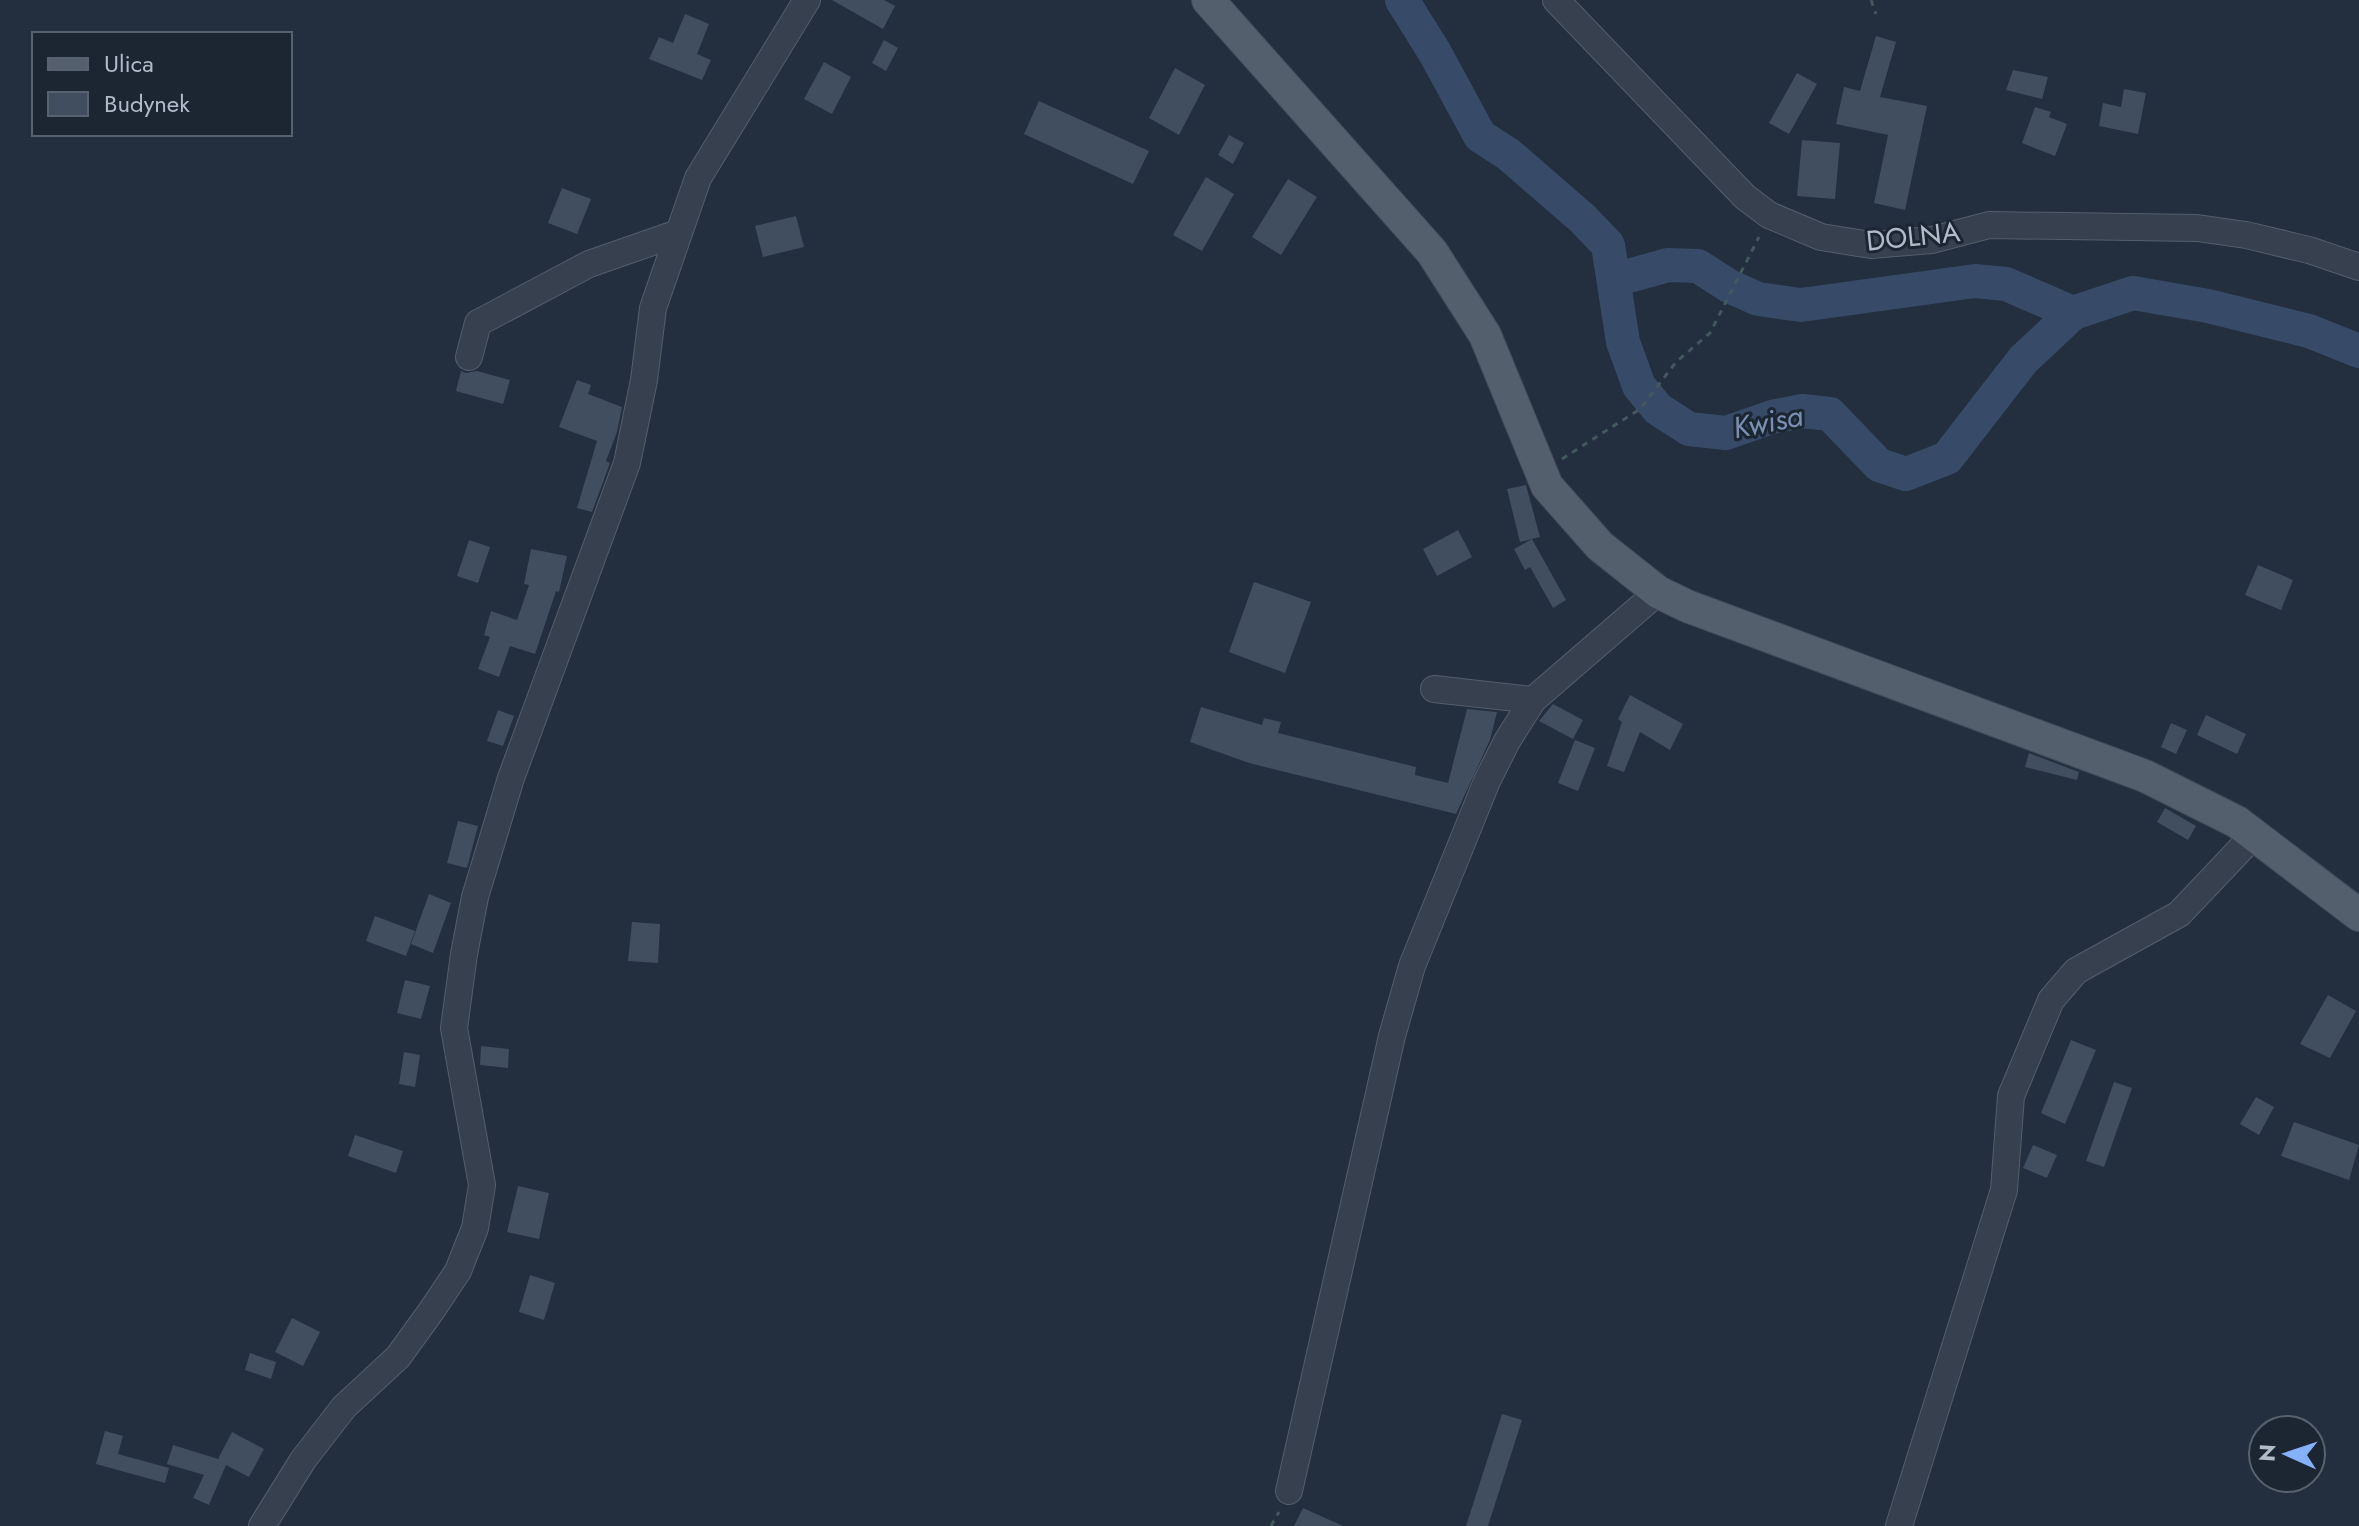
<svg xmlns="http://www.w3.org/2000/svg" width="2359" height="1526" viewBox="0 0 2359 1526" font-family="Jost,sans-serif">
<rect width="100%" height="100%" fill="#232e3e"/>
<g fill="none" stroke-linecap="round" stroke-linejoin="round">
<!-- river -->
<g stroke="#374b68" stroke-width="34">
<polyline points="1402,0 1435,53 1480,136 1508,154 1582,218 1608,245 1623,342 1639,386 1658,409 1689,429 1726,433 1772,417 1802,411 1830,414 1879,465 1906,474 1947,458 2023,360 2073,313 2133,293 2208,306 2309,331 2359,351"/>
<polyline points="1614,280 1668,265 1698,266 1729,286 1758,299 1801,305 1975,281 2006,284 2073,313"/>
</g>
</g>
<!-- building -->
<g fill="#414e60">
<polygon points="832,0 884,0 895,6 883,29"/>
<polygon points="685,14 709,24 697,54 711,60 702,80 649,59 659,37 673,43"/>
<polygon points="1876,36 1896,42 1880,97 1927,106 1905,210 1874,203 1888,135 1836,124 1844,87 1860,91"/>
<polygon points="884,40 898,48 886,71 872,63"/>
<polygon points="824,62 851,77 832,114 804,99"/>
<polygon points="1175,68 1205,85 1179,135 1149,118"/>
<polygon points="2013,70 2048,77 2042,99 2006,90"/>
<polygon points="1797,73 1817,84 1789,134 1769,123"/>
<polygon points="2124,89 2146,93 2138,134 2099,126 2103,103 2121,107"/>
<polygon points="1039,101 1149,151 1133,184 1024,134"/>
<polygon points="2035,107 2051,112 2049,117 2067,124 2055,156 2022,143"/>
<polygon points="1229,135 1244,143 1233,164 1218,155"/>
<polygon points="1802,140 1840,143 1835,199 1797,196"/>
<polygon points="1206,177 1234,194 1202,251 1173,235"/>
<polygon points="1288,179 1317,197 1281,255 1252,237"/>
<polygon points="562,188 591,199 577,234 548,223"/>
<polygon points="796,216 804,247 763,257 755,226"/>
<polygon points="461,371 466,373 477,371 510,380 503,404 456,391"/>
<polygon points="577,380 591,385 588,394 622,407 617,432 606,461 610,463 592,512 577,508 597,441 559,427"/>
<polygon points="1526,485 1540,537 1520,542 1507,489"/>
<polygon points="1458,530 1472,557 1437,576 1423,549"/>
<polygon points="1532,539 1566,600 1553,608 1530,567 1525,570 1514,549"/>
<polygon points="469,540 490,547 478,583 457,576"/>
<polygon points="531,549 567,556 559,592 556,591 535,654 510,646 499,677 478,669 490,637 484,635 491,611 517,620 529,585 524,584"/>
<polygon points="2258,565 2293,580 2281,610 2245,595"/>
<polygon points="1254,582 1311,602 1285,673 1229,652"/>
<polygon points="1630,695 1683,724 1670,750 1640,732 1624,772 1607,766 1622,722 1618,719"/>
<polygon points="1553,704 1583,720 1573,739 1539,721"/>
<polygon points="1201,707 1262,725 1264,718 1281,722 1278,733 1416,767 1415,775 1448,783 1467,709 1497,712 1490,740 1456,814 1249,763 1190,742"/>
<polygon points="498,710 514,716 503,746 487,741"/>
<polygon points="2206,715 2246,734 2237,754 2197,735"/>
<polygon points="2171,723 2187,730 2176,754 2161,747"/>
<polygon points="1575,740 1595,748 1578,791 1558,783"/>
<polygon points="2029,753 2079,772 2077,780 2025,767"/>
<polygon points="2165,808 2196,826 2188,840 2157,822"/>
<polygon points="458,821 478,826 467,868 447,863"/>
<polygon points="429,894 451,903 433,953 411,944"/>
<polygon points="375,916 415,931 406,956 366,941"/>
<polygon points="632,922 660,924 658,963 628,961"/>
<polygon points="405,980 430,986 421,1019 397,1013"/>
<polygon points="2328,995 2356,1011 2330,1058 2300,1044"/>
<polygon points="2071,1040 2096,1050 2065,1124 2041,1113"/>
<polygon points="481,1046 509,1049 508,1068 480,1065"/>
<polygon points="404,1052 420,1055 415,1087 399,1084"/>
<polygon points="2114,1082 2132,1088 2104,1167 2086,1161"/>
<polygon points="2256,1097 2274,1107 2259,1135 2240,1124"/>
<polygon points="2294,1122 2359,1145 2349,1180 2281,1156"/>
<polygon points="355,1135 403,1151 396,1173 348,1156"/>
<polygon points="2033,1145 2057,1155 2047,1178 2023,1168"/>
<polygon points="518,1186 549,1193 539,1239 507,1232"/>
<polygon points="530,1275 555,1283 544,1320 519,1312"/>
<polygon points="292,1318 320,1332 303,1366 275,1352"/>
<polygon points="250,1353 276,1362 271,1379 245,1370"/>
<polygon points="1502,1414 1522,1420 1488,1526 1466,1526"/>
<polygon points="105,1431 123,1436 118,1454 169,1468 165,1483 96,1464"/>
<polygon points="232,1432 264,1449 249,1477 226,1465 209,1505 193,1498 204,1475 167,1464 173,1445 218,1459"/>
<polygon points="1303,1508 1343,1526 1294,1526"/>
</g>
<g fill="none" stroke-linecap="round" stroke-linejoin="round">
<!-- minor casing -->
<g stroke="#555e6b" stroke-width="28">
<g id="minor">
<polyline points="1556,0 1745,197 1769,215 1821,237 1871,245 1932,240 1989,225 2197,228 2246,235 2309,250 2359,267"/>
<polyline points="469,357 478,323 589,264 678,233"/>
<polyline points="1434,689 1533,700"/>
<polyline points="1289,1491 1392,1036 1412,966 1487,781 1507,741 1533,700 1658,592"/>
<polyline points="262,1526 303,1460 344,1407 398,1357 432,1310 458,1271 475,1228 482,1185 454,1028 464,954 475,897 511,778 627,463 644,380 653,308 698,178 807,0"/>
<polyline points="1899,1526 2004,1190 2011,1096 2051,1000 2076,971 2179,914 2254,835"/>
</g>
</g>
<!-- major casing -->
<g stroke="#404956" stroke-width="34">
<polyline id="major" points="1208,0 1432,252 1485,335 1547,486 1600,546 1658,592 1687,606 2145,776 2237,822 2359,915"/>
</g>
<!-- path -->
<g stroke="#43585c" stroke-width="3" stroke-dasharray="6 6" stroke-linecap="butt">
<polyline points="1871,0 1876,14"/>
<polyline points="1562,459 1640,409 1676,362 1710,333 1759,237"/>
<polyline points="1271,1526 1279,1512"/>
</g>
<!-- minor -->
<use href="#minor" stroke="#37404e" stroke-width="26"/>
<!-- major -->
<use href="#major" stroke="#545f6e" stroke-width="32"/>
</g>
<g text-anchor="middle" stroke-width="6" stroke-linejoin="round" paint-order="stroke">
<!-- street labels -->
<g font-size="28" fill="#b2bbc9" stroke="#1c2532">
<text transform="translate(1913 236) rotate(-6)" y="10">DOLNA</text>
</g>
<!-- water labels -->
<g font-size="30" font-style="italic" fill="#7990b2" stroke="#1c2532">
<text transform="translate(1768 422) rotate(-11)" y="10">Kwisa</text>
</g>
</g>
<!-- legend -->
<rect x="32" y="32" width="260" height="104" fill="#1c2532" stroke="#58616e" stroke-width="2"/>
<rect x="48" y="58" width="40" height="12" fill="#545f6e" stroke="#58616e" stroke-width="2"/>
<text x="104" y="72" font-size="24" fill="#b2bbc9">Ulica</text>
<rect x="48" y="92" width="40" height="24" fill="#414e60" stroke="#58616e" stroke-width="2"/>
<text x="104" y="112" font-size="24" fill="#b2bbc9">Budynek</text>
<!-- north arrow -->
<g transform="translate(2287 1454) rotate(273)"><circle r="38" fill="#1c2532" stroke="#58616e" stroke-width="2"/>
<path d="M0-6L14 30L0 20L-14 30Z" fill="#85b1fb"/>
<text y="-12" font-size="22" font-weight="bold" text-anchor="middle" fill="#b2bbc9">N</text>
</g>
</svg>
